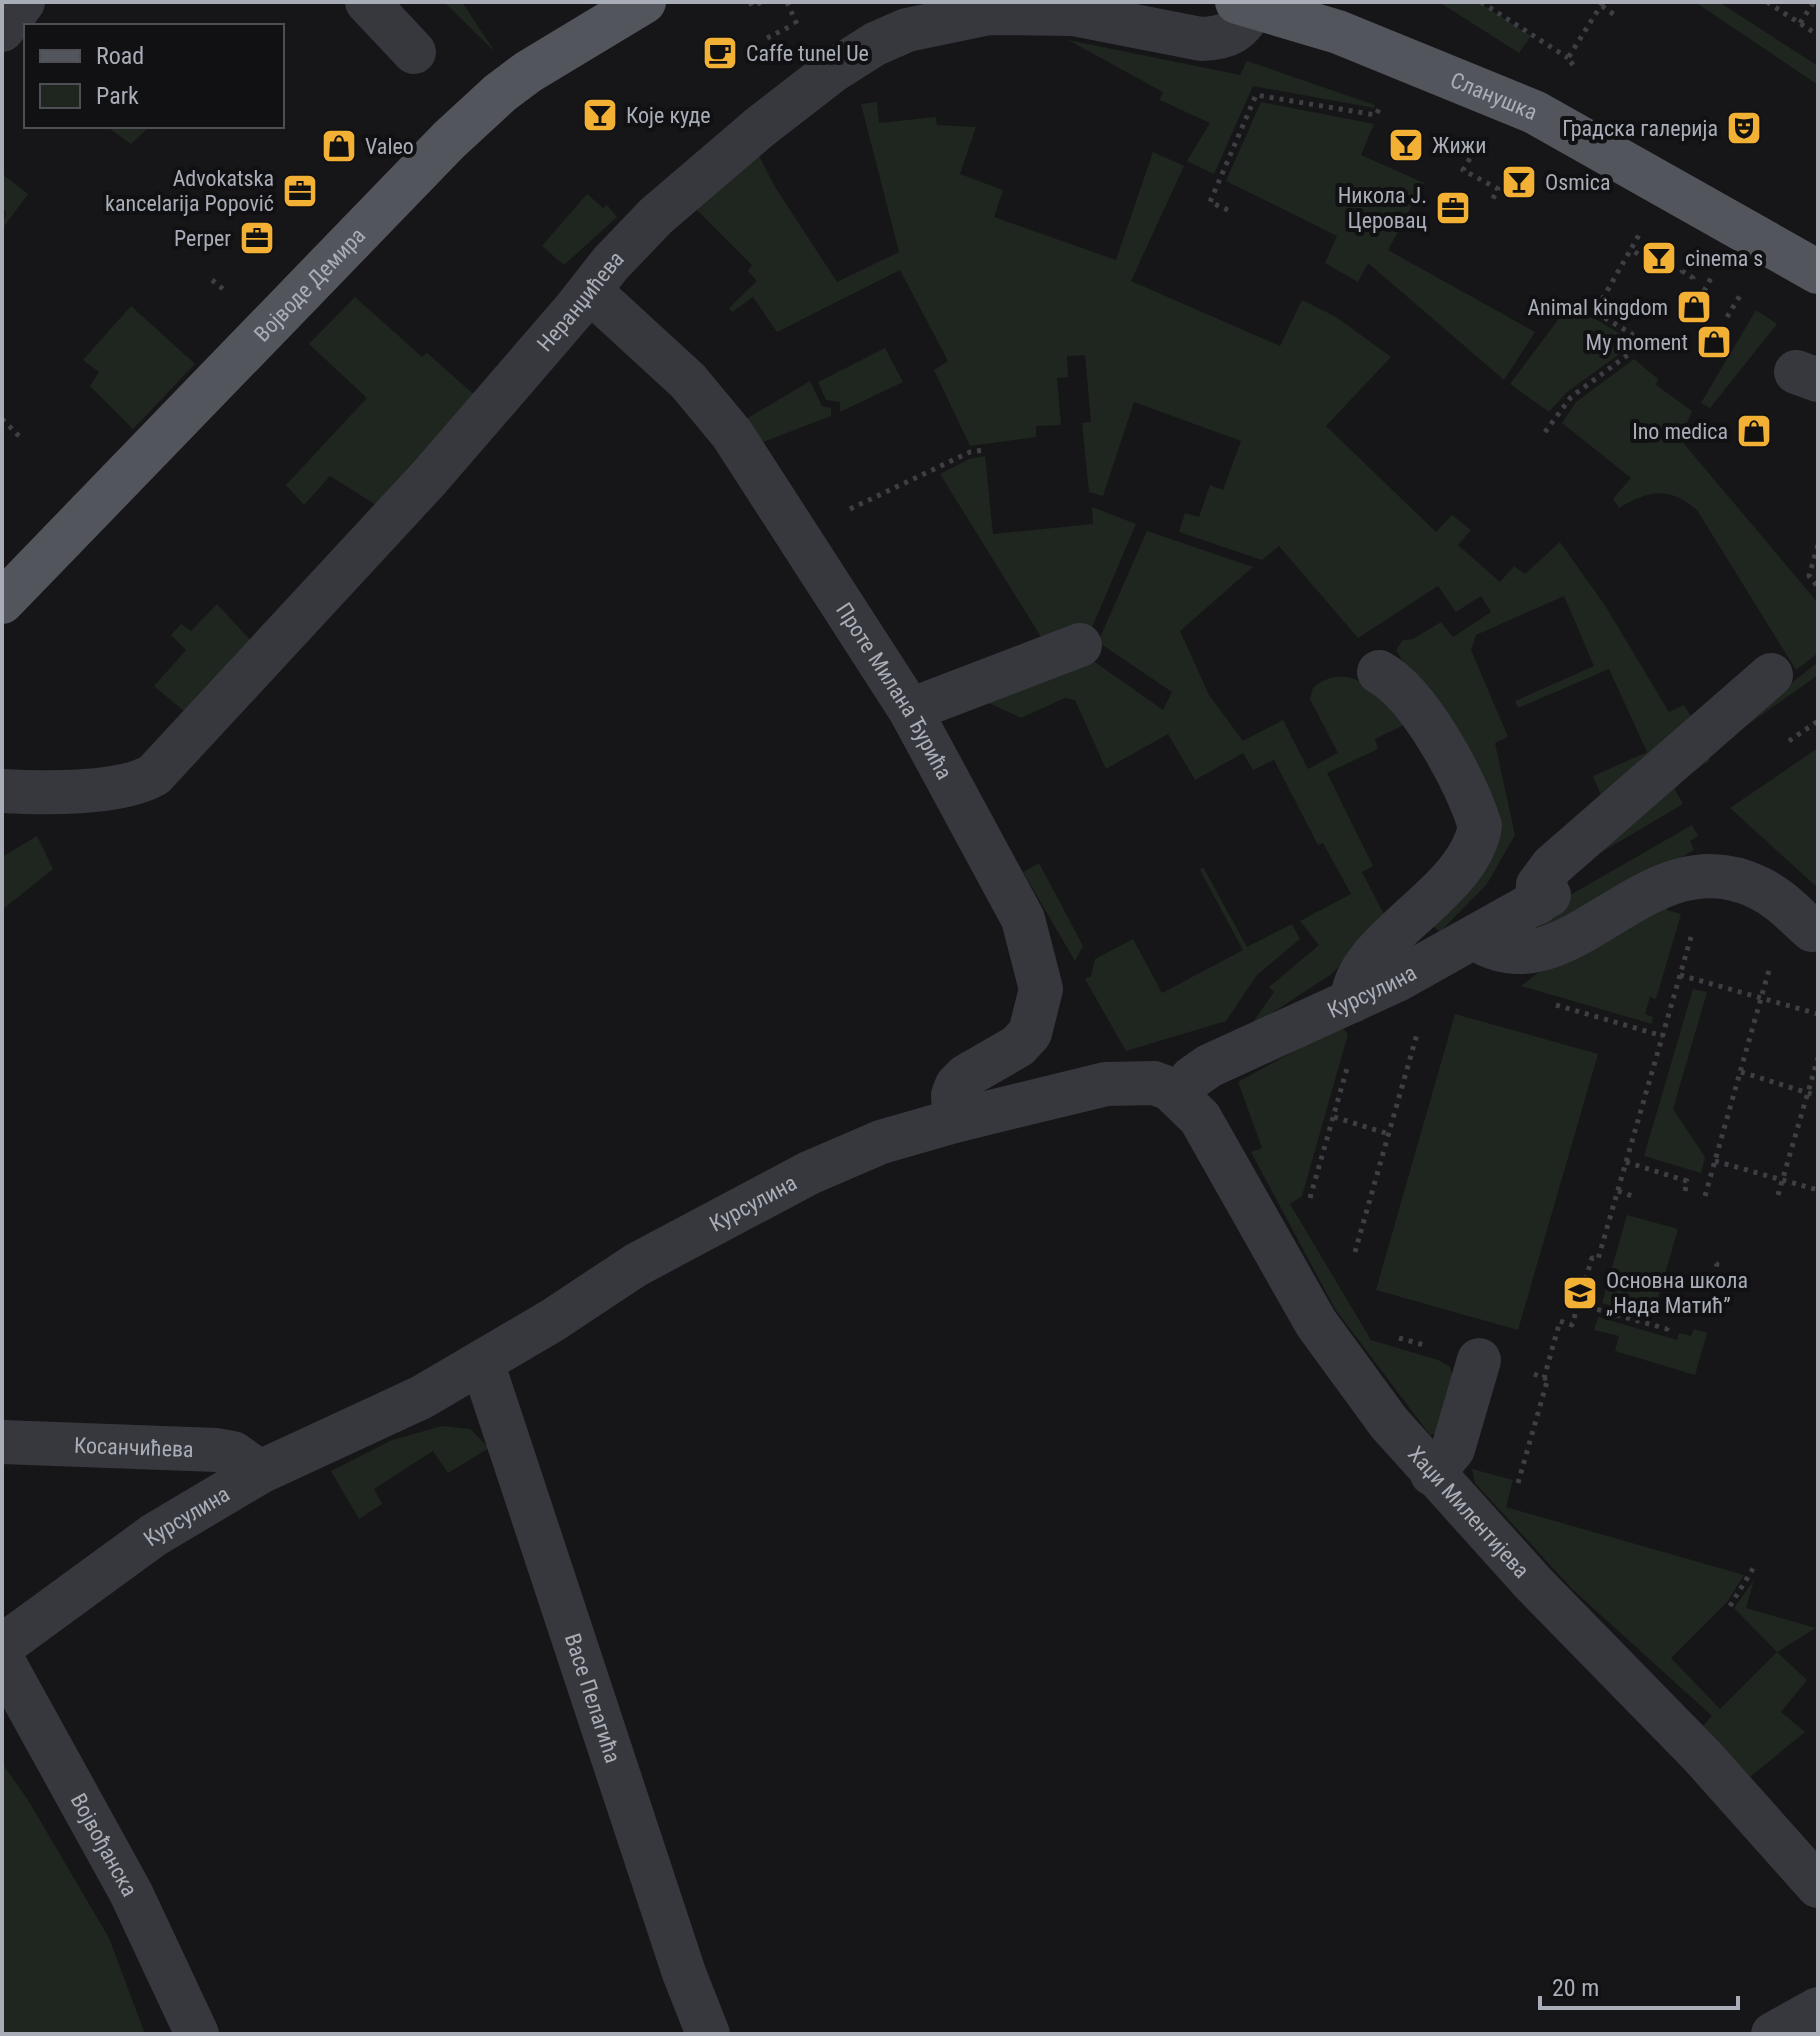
<svg xmlns="http://www.w3.org/2000/svg" width="1820" height="2036" viewBox="0 0 1820 2036" font-family="'Roboto Condensed',sans-serif">
<rect width="100%" height="100%" fill="#161618"/>
<!-- green -->
<g fill="#1e261f">
<polygon points="444,2 462,2 495,52"/>
<polygon points="1439,2 1478,2 1531,36 1519,53"/>
<polygon points="1695,2 1719,2 1818,66 1818,85"/>
<polygon points="1068,40 1240,75 1247,61 1375,105 1374,108 1253,86 1214,174 1187,161 1210,123 1160,100 1163,92"/>
<polygon points="877,102 879,123 936,117 937,125 976,127 960,174 1003,190 994,217 1116,260 1153,152 1184,166 1131,281 1280,346 1302,300 1336,317 1391,357 1326,426 1436,532 1452,515 1471,530 1458,545 1500,582 1514,566 1525,574 1560,542 1606,607 1669,712 1684,705 1696,724 1603,800 1593,776 1647,752 1609,669 1518,708 1515,701 1594,666 1564,596 1476,635 1471,650 1508,737 1495,743 1515,835 1487,884 1440,932 1428,922 1476,870 1503,828 1396,650 1403,640 1413,639 1441,622 1453,637 1491,612 1481,596 1456,612 1438,586 1358,638 1279,546 1262,560 1179,532 1185,513 1199,517 1210,485 1223,490 1241,441 1134,402 1103,496 1089,492 1082,423 1091,422 1085,355 1067,356 1068,377 1057,378 1061,425 1036,426 1036,437 970,446 934,370 948,361 900,270 777,332 753,297 732,312 729,308 757,281 748,271 752,265 691,204 756,150 775,187 837,282 899,252 861,104"/>
<polygon points="1261,102 1374,124 1361,155 1424,183 1388,250 1535,332 1504,380 1368,263 1358,282 1325,263 1337,236 1226,181"/>
<polygon points="106,126 150,126 131,144"/>
<polygon points="2,174 28,194 2,229 6,212 2,208"/>
<polygon points="587,194 603,208 607,205 617,217 564,265 542,246"/>
<polygon points="355,297 422,357 427,353 478,398 381,508 330,476 304,505 286,485 367,398 309,344"/>
<polygon points="1570,304 1624,336 1620,344 1625,350 1567,392 1549,412 1510,384"/>
<polygon points="131,306 195,364 133,429 90,386 99,372 83,360"/>
<polygon points="1756,310 1777,324 1710,408 1701,403"/>
<polygon points="885,348 903,382 840,412 840,402 826,400 818,382"/>
<path d="M1634,359L1658,379L1656,385L1692,411L1680,439L1818,603V653L1796,670L1697,510C1669,486 1649,490 1619,508L1613,499L1631,478L1562,423L1576,402Z"/>
<polygon points="810,381 822,406 831,408 831,416 763,442 746,419"/>
<polygon points="985,456 993,534 1093,524 1092,507 1136,524 1090,632 1046,645 940,474 969,459"/>
<path d="M1147,531L1253,567L1180,631L1209,695L1243,741L1283,720L1308,769L1338,753L1310,699L1313,688C1350,656 1383,698 1408,723L1375,739L1378,749L1327,773L1373,866L1362,872L1388,922L1330,975L1249,1028L1274,992L1269,987L1319,945L1300,921L1351,894L1323,843L1318,845L1274,760L1253,770L1243,753L1195,780L1168,734L1106,769L1075,700L1065,698L1021,718L978,698L1092,660L1163,710L1172,692L1098,642Z"/>
<polygon points="217,604 254,644 184,711 154,686 186,650 171,635 181,624 191,631"/>
<polygon points="1818,662 1818,675 1725,741 1726,735"/>
<polygon points="1713,739 1709,761 1673,786 1683,804 1568,872"/>
<polygon points="1818,748 1818,888 1730,808"/>
<polygon points="1692,825 1698,836 1690,841 1694,850 1546,931 1537,926 1551,906"/>
<polygon points="37,836 53,869 2,910 2,857"/>
<polygon points="1039,863 1083,946 1075,961 1023,872"/>
<polygon points="1203,867 1247,947 1292,924 1300,939 1257,975 1226,1021 1126,1051 1085,979 1091,976 1095,959 1133,939 1162,993 1243,950 1200,870"/>
<polygon points="1670,898 1667,910 1681,914 1656,999 1650,997 1645,1014 1653,1017 1652,1024 1521,986 1548,965"/>
<polygon points="1693,989 1707,992 1673,1109 1705,1157 1701,1173 1644,1156"/>
<polygon points="1455,1014 1598,1054 1518,1330 1376,1290"/>
<polygon points="1340,1026 1348,1034 1302,1196 1290,1204 1371,1340 1438,1360 1450,1367 1453,1378 1438,1433 1430,1435 1335,1309 1251,1152 1262,1148 1238,1082"/>
<polygon points="1627,1215 1678,1229 1652,1318 1602,1303"/>
<polygon points="1598,1317 1677,1340 1679,1333 1691,1336 1694,1329 1707,1333 1695,1375 1615,1351 1619,1336 1594,1330"/>
<polygon points="442,1426 470,1429 489,1448 448,1473 433,1451 374,1489 382,1504 359,1519 331,1471 392,1440"/>
<polygon points="1472,1469 1513,1480 1506,1507 1744,1575 1727,1602 1671,1658 1720,1709 1777,1652 1734,1608 1754,1580 1746,1608 1816,1628 1777,1652 1807,1680 1781,1712 1805,1732 1750,1777 1703,1726 1712,1716 1571,1588 1475,1483"/>
<polygon points="2,1763 28,1800 109,1938 145,2034 2,2034"/>
</g>
<g fill="none" stroke-linecap="round" stroke-linejoin="round">
<!-- path -->
<g stroke="#3d3f44" stroke-width="5" stroke-dasharray="4 6" stroke-linecap="butt">
<polyline points="750,2 752,6 762,2"/>
<polyline points="787,2 798,27"/>
<polyline points="1481,2 1568,58"/>
<polyline points="1767,2 1818,35"/>
<polyline points="1602,6 1616,16"/>
<polyline points="1800,23 1814,2"/>
<polyline points="767,38 791,26"/>
<polyline points="1573,65 1568,58 1603,2"/>
<polyline points="1475,150 1463,170 1498,189 1490,204"/>
<polyline points="1228,210 1210,202 1256,95 1376,115 1379,109"/>
<polyline points="1638,254 1631,249 1639,235"/>
<polyline points="1687,262 1682,271 1693,278 1691,283"/>
<polyline points="212,280 223,289"/>
<polyline points="1704,291 1711,278"/>
<polyline points="1727,317 1741,294"/>
<polyline points="2,419 20,437"/>
<polyline points="1545,432 1571,397 1637,348 1631,342 1632,334 1595,312 1631,249"/>
<polyline points="850,509 970,452 985,450"/>
<polyline points="1818,545 1809,576 1818,587"/>
<polyline points="1789,741 1818,721"/>
<polyline points="1680,975 1818,1014"/>
<polyline points="1556,1005 1663,1036"/>
<polyline points="1741,1072 1818,1096"/>
<polyline points="1334,1117 1389,1134"/>
<polyline points="1715,1161 1818,1190"/>
<polyline points="1626,1162 1687,1181 1685,1191"/>
<polyline points="1618,1191 1632,1196"/>
<polyline points="1778,1195 1818,1058"/>
<polyline points="1705,1196 1769,970"/>
<polyline points="1310,1198 1348,1065"/>
<polyline points="1355,1252 1417,1034"/>
<polyline points="1711,1286 1717,1264 1712,1262"/>
<polyline points="1578,1304 1667,1329 1669,1323"/>
<polyline points="1399,1338 1424,1345"/>
<polyline points="1534,1374 1544,1378 1560,1321 1572,1325 1592,1258 1598,1259 1691,937"/>
<polyline points="1518,1483 1548,1378 1544,1378"/>
<polyline points="1730,1606 1754,1567"/>
</g>
<!-- minor -->
<g stroke="#37383d" stroke-width="44">
<polyline points="367,2 414,52"/>
<polyline points="2,30 23,2"/>
<path id="s1" d="M590,291L688,381L732,434L910,710L1023,919L1041,989L1030,1033L1018,1046L966,1076L957,1085L953,1095L954,1121"/>
<polyline points="1796,372 1818,380"/>
<polyline points="910,710 1080,645"/>
<path id="s2" d="M2,791C43,793 119,795 154,775L429,478L574,310L611,263L656,216L760,127L831,72L875,44L907,30L989,13L1073,14L1201,39C1229,38 1241,31 1253,7"/>
<polyline points="1537,903 1538,885 1552,866 1771,675"/>
<path d="M1476,939C1571,999 1645,831 1759,888C1780,898 1795,915 1812,930"/>
<path d="M1352,1001C1355,939 1469,895 1480,826C1466,782 1420,694 1379,672"/>
<path id="s3" d="M1178,1095L1192,1078L1209,1066L1397,980L1549,895"/>
<path id="s4" d="M482,1362L684,1973L708,2034"/>
<path id="s5" d="M2,1442L217,1450L233,1453L260,1472"/>
<polyline points="1432,1474 1453,1449 1479,1360"/>
<path id="s6" d="M2,1646L154,1535L260,1472L422,1397L553,1320L636,1265L809,1173L881,1142L954,1121L1106,1084L1154,1083L1170,1089L1200,1118L1316,1323L1389,1423L1533,1583L1702,1756L1818,1886"/>
<path id="s7" d="M2,1659L131,1893L197,2034"/>
<polyline points="1773,2034 1818,2009"/>
</g>
<!-- major -->
<g stroke="#53555c" stroke-width="44">
<path id="s8" d="M1237,2L1338,32L1534,112L1818,272"/>
<path id="s9" d="M2,602L449,140L500,93L528,72L644,2"/>
</g>
</g>
<!-- icons -->
<defs>
<g id="cafe-square" transform="scale(1.8)"><rect x="-9" y="-9" width="18" height="18" rx="4" fill="#f2b134" stroke="#111113"/><path d="M-5.5-4.5H6V0H3Q3 3.5 0 3.5H-2.5Q-5.5 3.5-5.5 0ZM3-3.2v2h1.7v-2ZM-6 4.5H4V6H-6Z" fill="#111"/></g>
<g id="bar-square" transform="scale(1.8)"><rect x="-9" y="-9" width="18" height="18" rx="4" fill="#f2b134" stroke="#111113"/><path d="M-6-5H6L.8 .8V4.5H3.5V6h-7V4.5H-.8V.8Z" fill="#111"/></g>
<g id="theatre-square" transform="scale(1.8)"><rect x="-9" y="-9" width="18" height="18" rx="4" fill="#f2b134" stroke="#111113"/><path d="M-5-5.5Q0-4 5-5.5V0Q5 5 0 6Q-5 5-5 0ZM-3.3-2.5H-1v1.5H-3.3ZM1-2.5H3.3v1.5H1ZM-2.8 1Q0 5.5 2.8 1Z" fill="#111"/></g>
<g id="shop-square" transform="scale(1.8)"><rect x="-9" y="-9" width="18" height="18" rx="4" fill="#f2b134" stroke="#111113"/><path d="M-5-2.5h2.3a2.7 3.5 0 0 1 5.4 0H5L5.5 6h-11ZM-1.5-2.5h3a1.5 2.3 0 0 0-3 0Z" fill="#111"/></g>
<g id="office-square" transform="scale(1.8)"><rect x="-9" y="-9" width="18" height="18" rx="4" fill="#f2b134" stroke="#111113"/><path d="M-6-3h4V-5.5h4V-3h4V5H-6ZM-1-4.5V-3h2v-1.5ZM-6 0V1H6V0Z" fill="#111"/></g>
<g id="school-square" transform="scale(1.8)"><rect x="-9" y="-9" width="18" height="18" rx="4" fill="#f2b134" stroke="#111113"/><path d="M0-5L7-2L0 1L-7-2ZM-4 1L0 2.5L4 1V4Q0 6-4 4Z" fill="#111"/></g>
</defs>
<g fill-rule="evenodd">
<use href="#cafe-square" x="720" y="53"/>
<use href="#bar-square" x="600" y="115"/>
<use href="#theatre-square" x="1744" y="128"/>
<use href="#bar-square" x="1406" y="145"/>
<use href="#shop-square" x="339" y="146"/>
<use href="#bar-square" x="1519" y="182"/>
<use href="#office-square" x="300" y="191"/>
<use href="#office-square" x="1453" y="208"/>
<use href="#office-square" x="257" y="238"/>
<use href="#bar-square" x="1659" y="258"/>
<use href="#shop-square" x="1694" y="307"/>
<use href="#shop-square" x="1714" y="342"/>
<use href="#shop-square" x="1754" y="431"/>
<use href="#school-square" x="1580" y="1293"/>
</g>
<g text-anchor="middle" stroke-width="8" stroke-linejoin="round" paint-order="stroke">
<!-- poi labels -->
<g font-size="22" fill="#a8adb8" stroke="#111113" text-anchor="start">
<text x="746" y="61">Caffe tunel Ue</text>
<text x="626" y="123">Које куде</text>
<text x="1718" y="136" text-anchor="end">Градска галерија</text>
<text x="1432" y="153">Жижи</text>
<text x="365" y="154">Valeo</text>
<text x="274" y="186" text-anchor="end">Advokatska<tspan x="274" dy="25">kancelarija Popović</tspan></text>
<text x="1545" y="190">Osmica</text>
<text x="1427" y="203" text-anchor="end">Никола Ј.<tspan x="1427" dy="25">Церовац</tspan></text>
<text x="231" y="246" text-anchor="end">Perper</text>
<text x="1685" y="266">cinema s</text>
<text x="1668" y="315" text-anchor="end">Animal kingdom</text>
<text x="1688" y="350" text-anchor="end">My moment</text>
<text x="1728" y="439" text-anchor="end">Ino medica</text>
<text x="1606" y="1288">Основна школа<tspan x="1606" dy="25">„Нада Матић”</tspan></text>
</g>
<!-- street labels -->
<g font-size="22" fill="#a8adb8" stroke="#111113">
<text dy="8" stroke="none"><textPath href="#s8" startOffset="274">Сланушка</textPath></text>
<text dy="8" stroke="none"><textPath href="#s9" startOffset="442">Војводе Демира</textPath></text>
<text dy="8" stroke="none"><textPath href="#s2" startOffset="792">Неранџићева</textPath></text>
<text dy="8" stroke="none"><textPath href="#s1" startOffset="506">Проте Милана Ђурића</textPath></text>
<text dy="8" stroke="none"><textPath href="#s3" startOffset="222">Курсулина</textPath></text>
<text dy="8" stroke="none"><textPath href="#s6" startOffset="874">Курсулина</textPath></text>
<text dy="8" stroke="none"><textPath href="#s5" startOffset="132">Косанчићева</textPath></text>
<text dy="8" stroke="none"><textPath href="#s6" startOffset="1834">Хаџи Милентијева</textPath></text>
<text dy="8" stroke="none"><textPath href="#s6" startOffset="226">Курсулина</textPath></text>
<text dy="8" stroke="none"><textPath href="#s4" startOffset="354">Васе Пелагића</textPath></text>
<text dy="8" stroke="none"><textPath href="#s7" startOffset="212">Војвођанска</textPath></text>
</g>
</g>
<!-- border -->
<rect width="1820" height="2036" fill="none" stroke="#a8adb8" stroke-width="8"/>
<!-- legend -->
<rect x="24" y="24" width="260" height="104" fill="#111113" stroke="#4d4f55" stroke-width="2"/>
<rect x="40" y="50" width="40" height="12" fill="#53555c" stroke="#4d4f55" stroke-width="2"/>
<text x="96" y="64" font-size="24" fill="#a8adb8">Road</text>
<rect x="40" y="84" width="40" height="24" fill="#1e261f" stroke="#4d4f55" stroke-width="2"/>
<text x="96" y="104" font-size="24" fill="#a8adb8">Park</text>
<!-- scale -->
<path d="M1540 1996v12h198v-12" fill="none" stroke="#a8adb8" stroke-width="4"/>
<text x="1552" y="1996" font-size="24" fill="#a8adb8" stroke="#111113" stroke-width="6" paint-order="stroke">20 m</text>
</svg>
